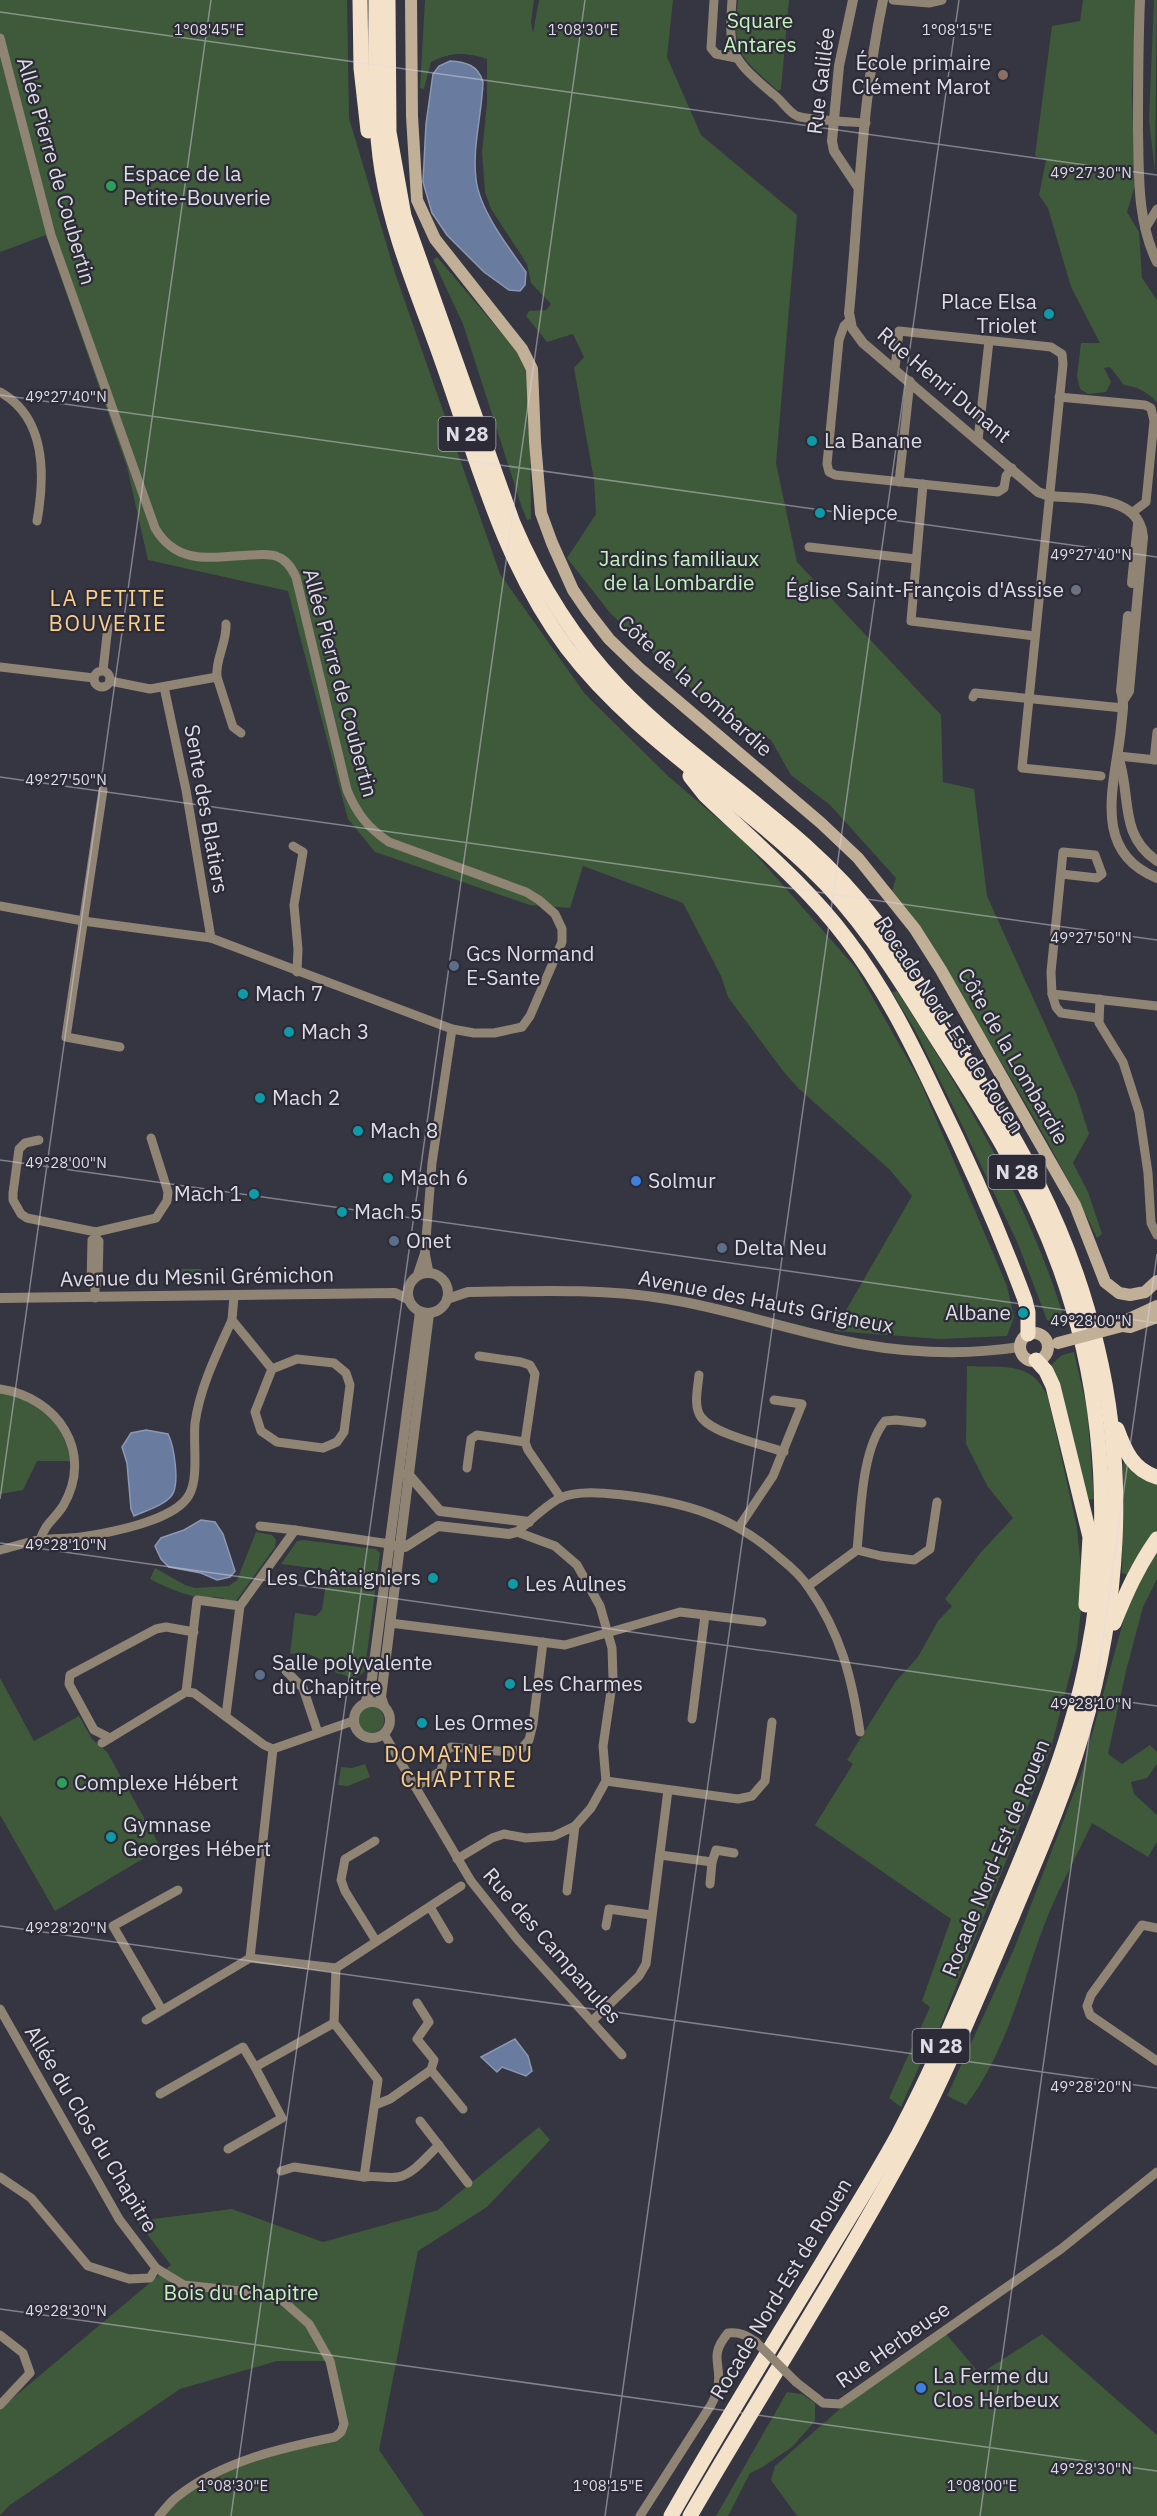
<svg xmlns="http://www.w3.org/2000/svg" width="1157" height="2516" viewBox="0 0 1157 2516" font-family="'IBM Plex Sans',sans-serif">
<rect width="100%" height="100%" fill="#363542"/>
<!-- green -->
<g fill="#3f593b">
<polygon points="0,0 347,0 349,118 395,273 500,574 585,694 668,776 744,841 856,968 920,1081 1007,1286 1014,1317 1007,1336 940,1339 834,1331 912,1196 889,1169 798,1088 783,1071 728,997 721,976 683,903 583,866 570,908 530,905 375,852 348,819 288,591 148,560 127,467 46,235 0,252"/>
<path d="M425,0H534L531,22L533,33L539,0H673L667,57L701,135L797,215L776,463L797,562L941,715L943,782L974,789L987,896L1076,1093L1089,1134L1073,1163L1088,1192L1102,1234L1097,1238C1039,1116 966,1004 892,892L896,878L830,805L791,775L771,740L699,696L611,614L567,558L596,514L594,480L574,368L584,357L573,334L547,342L526,316L529,311L546,310L551,304L531,283L527,264L491,209L485,192L482,152L487,103V59C465,52 451,52 431,62L424,89L420,88Z"/>
<path d="M738,0H789L781,89L778,91C739,55 732,55 738,0Z"/>
<path d="M1083,0H1136L1132,93L1135,185L1127,212L1139,232L1142,278L1157,300V402C1147,392 1138,387 1124,385L1110,367L1104,368L1111,382L1106,392L1088,394L1080,389L1077,376L1081,343H1100L1071,287L1048,208L1039,195L1046,160L1035,156L1052,26L1080,21Z"/>
<polygon points="1154,0 1157,0 1155,172 1149,120"/>
<polygon points="437,257 526,362 530,420 531,519 527,520 522,508 463,324 433,260"/>
<path d="M897,991C964,1095 1030,1203 1065,1322L1058,1328L1047,1320L1018,1244L960,1121L916,1032L892,992Z"/>
<polygon points="172,1269 201,1269 201,1282 172,1283"/>
<polygon points="1074,1352 1087,1409 1094,1499 1086,1500 1051,1365 1062,1355"/>
<path d="M967,1366C1001,1368 1033,1360 1048,1398L1077,1527L1083,1591L1077,1647L1051,1748L938,2032L931,2047L927,2049L901,2107L889,2098L930,2007L922,2001L951,1919L815,1825L853,1764L847,1760L896,1681L918,1657L938,1621L952,1606L945,1599L981,1552L1013,1518L988,1487L966,1444Z"/>
<path d="M0,1392C40,1398 63,1423 71,1461H37L23,1490L0,1494Z"/>
<polygon points="1126,1458 1157,1481 1157,1530 1129,1575 1122,1573 1123,1464"/>
<path d="M256,1532L272,1535L276,1540L275,1547L236,1601H224V1598L212,1597V1600C188,1596 171,1590 150,1579L155,1568L185,1585L195,1588L229,1586L237,1580Z"/>
<polygon points="303,1540 376,1549 380,1553 365,1669 363,1673 352,1680 345,1675 336,1673 332,1664 306,1653 290,1654 295,1613 316,1616 322,1610 328,1570 281,1564 297,1541"/>
<path d="M1157,1548V1579L1143,1607L1126,1671L1108,1754L1122,1764L1150,1745L1157,1752V1764L1147,1778L1131,1782L1134,1794L1157,1815V1842L1148,1857L1092,1823C1078,1854 1061,1884 1048,1915C1023,1978 1008,2050 966,2105L947,2096L1014,1949L1059,1832L1081,1774L1132,1590Z"/>
<polygon points="0,1678 34,1741 79,1716 92,1739 107,1752 161,1848 55,1911 0,1815"/>
<circle cx="371" cy="1720" r="13"/>
<polygon points="365,1764 370,1777 348,1786 338,1785 341,1767 352,1768"/>
<polygon points="539,2127 550,2140 487,2207 418,2251 379,2450 424,2516 159,2516 178,2496 213,2476 341,2432 330,2361 277,2361 180,2389 10,2505 0,2515 0,2409 171,2265 137,2221 232,2209 323,2242 438,2210"/>
<polygon points="946,2334 980,2374 1042,2334 1157,2435 1157,2516 797,2516 771,2480 775,2466 841,2408"/>
<polygon points="787,2392 802,2394 815,2403 815,2421 792,2447 761,2468 750,2473 728,2516 716,2516"/>
</g>
<!-- water -->
<g fill="#697b9e" stroke="#8c98b3" stroke-width="1.5">
<path d="M450,61C466,62 478,65 483,82C482,114 472,147 476,179C479,209 508,247 526,272L525,285L520,291L509,290L484,272L447,235L432,213L423,182L426,124L433,74L439,66Z"/>
<path d="M146,1430L168,1434C174,1446 180,1483 172,1495C165,1505 145,1511 134,1516L131,1509L127,1463L122,1447L131,1433Z"/>
<polygon points="201,1520 215,1522 223,1534 235,1571 230,1577 217,1580 201,1573 169,1567 161,1559 155,1546 161,1538 184,1530"/>
<polygon points="515,2039 528,2056 532,2071 526,2076 502,2067 497,2072 481,2057"/>
</g>
<g fill="none" stroke-linecap="round" stroke-linejoin="round">
<!-- minor -->
<g stroke="#908475" stroke-width="9">
<polyline points="714,0 711,48 716,54 736,58"/>
<path d="M732,0C728,55 732,59 773,94C781,99 788,112 797,116C807,120 852,122 866,123"/>
<polyline points="893,0 929,3 942,0"/>
<path d="M0,38L51,235L155,528C177,566 212,557 250,555C259,555 270,553 278,557C287,560 292,569 296,577L347,790C357,814 368,828 389,842L526,892L539,900L555,914L562,929V942L530,1016L522,1027L494,1033H474L452,1029L211,938L83,921L0,906"/>
<polyline points="1145,229 1157,209"/>
<polyline points="850,320 844,326 839,340 827,464 829,472 835,475 998,492 1004,488 1006,476 1012,468"/>
<polyline points="895,368 899,331 1051,347 1062,354 1063,364 1022,768 1101,776"/>
<path d="M0,392C47,418 45,476 37,521"/>
<polyline points="1059,397 1145,405 1151,408 1154,421 1146,502 1133,512"/>
<polyline points="978,440 989,341"/>
<polyline points="899,482 910,381"/>
<polyline points="923,484 911,621 1035,636"/>
<polyline points="809,547 916,559"/>
<path d="M226,624C227,643 215,659 217,677L233,727L241,733"/>
<polyline points="0,667 94,678"/>
<polyline points="103,670 108,626"/>
<circle cx="102" cy="679" r="8"/>
<polyline points="110,681 150,689 217,677"/>
<polyline points="164,687 186,790 211,938"/>
<polyline points="973,697 975,693 1123,708"/>
<polyline points="1118,756 1157,760"/>
<polyline points="1154,760 1157,732"/>
<polyline points="103,790 66,1037 120,1047"/>
<polyline points="293,846 303,852 294,905 298,949 297,972"/>
<polyline points="1061,874 1097,878 1102,874 1095,855 1063,852 1051,972 1052,994 1157,1006"/>
<polyline points="1052,994 1056,1007 1061,1013 1098,1018"/>
<polyline points="1100,999 1099,1023 1123,1062 1139,1112 1148,1173 1151,1223 1157,1235"/>
<polyline points="39,1140 25,1143 19,1149 13,1193 13,1200 21,1214 27,1218 96,1232 156,1218 167,1201 168,1192 151,1138"/>
<polyline points="425,1252 429,1273"/>
<polyline points="417,1276 425,1252 432,1163 452,1029"/>
<polyline points="95,1285 91,1284 92,1240 96,1239 96,1234"/>
<polyline points="234,1296 232,1320 272,1369 255,1412 261,1431 277,1442 323,1448 337,1442 344,1432 350,1385 346,1373 334,1363 297,1359 272,1369"/>
<polyline points="95,1298 95,1285 98,1283 99,1241 96,1239"/>
<polyline points="479,1356 521,1362 530,1365 535,1374 525,1442 528,1450 561,1498"/>
<path d="M699,1375C698,1387 693,1406 701,1417C713,1434 764,1445 784,1452"/>
<path d="M0,1389C57,1397 95,1452 63,1506C54,1520 46,1522 40,1540"/>
<polyline points="467,1468 471,1439 477,1435 525,1442"/>
<polyline points="260,1526 295,1530"/>
<polyline points="739,1527 773,1476 802,1404 774,1400"/>
<path d="M517,1532C530,1521 545,1506 560,1498C578,1490 604,1493 623,1495C685,1502 734,1516 781,1559C791,1567 802,1577 809,1588C841,1634 852,1678 860,1732"/>
<path d="M0,1550C13,1547 26,1542 40,1540C53,1538 67,1539 81,1537C108,1533 175,1521 189,1495C199,1478 193,1444 195,1423C200,1387 217,1353 232,1320"/>
<polyline points="857,1550 881,1556 914,1560 930,1549 937,1502"/>
<path d="M808,1586L857,1550C861,1513 861,1450 885,1421L896,1420L922,1423"/>
<polyline points="390,1623 565,1645 680,1612 762,1622"/>
<polyline points="286,1671 303,1688 318,1733"/>
<polyline points="186,1692 197,1600 240,1606"/>
<polyline points="226,1715 240,1606 295,1530 390,1544"/>
<polyline points="692,1719 705,1615"/>
<polyline points="384,1734 471,1881 518,1940 622,2055"/>
<polyline points="110,1738 94,1730 69,1684 70,1675 156,1629 166,1627 194,1632"/>
<polyline points="102,1743 186,1692 194,1693 264,1745 273,1749"/>
<polyline points="606,1781 738,1799 752,1796 765,1781 772,1722"/>
<polyline points="415,1787 441,1771 446,1751 451,1747 510,1752 521,1749 529,1740 533,1724 543,1642"/>
<polyline points="375,1841 345,1859 341,1880 345,1891 376,1941"/>
<polyline points="660,1855 712,1862 710,1884"/>
<polyline points="457,1859 492,1838 504,1834 526,1838 554,1836 575,1826 591,1808 606,1781 603,1746 613,1678 612,1648 600,1606 577,1565 555,1546 517,1532"/>
<polyline points="712,1862 716,1850 734,1853"/>
<polyline points="567,1891 575,1826"/>
<polyline points="430,1907 449,1939"/>
<polyline points="606,1926 609,1909 651,1915"/>
<polyline points="1157,1928 1142,1925 1091,1995 1087,2006 1090,2015 1157,2061"/>
<polyline points="250,1958 273,1749 353,1721"/>
<polyline points="336,1968 334,2023 378,2080 364,2177"/>
<polyline points="417,2003 429,2022 417,2039 434,2060 431,2070 463,2109"/>
<path d="M0,2009L119,2219L156,2268L184,2285L250,2292L283,2301L309,2324L330,2361L344,2424L341,2432L335,2437C281,2448 223,2461 178,2496C171,2501 165,2509 159,2516"/>
<polyline points="162,2010 113,1926 178,1890"/>
<polyline points="146,2020 250,1958 336,1968 461,1886"/>
<polyline points="592,2021 639,1976 646,1964 668,1790"/>
<polyline points="160,2094 243,2047 255,2067"/>
<polyline points="375,2105 390,2099 431,2070"/>
<polyline points="420,2121 468,2183"/>
<polyline points="228,2149 282,2118 255,2067 334,2023"/>
<path d="M281,2171L294,2167L364,2177C376,2175 387,2179 398,2177C413,2175 428,2155 439,2145"/>
<polyline points="0,2177 31,2198 88,2266 129,2279 150,2278 156,2268"/>
<polyline points="0,2335 23,2353 30,2373 0,2405"/>
<polyline points="796,2382 823,2403 840,2404 1061,2249 1157,2172"/>
<path d="M640,2516L711,2405C714,2399 717,2394 718,2387C722,2362 708,2357 728,2333C740,2332 746,2335 756,2342"/>
</g>
<!-- tertiary -->
<g stroke="#908475" stroke-width="10">
<polyline points="853,0 839,66 832,141 834,151 858,187"/>
<path d="M883,0C861,103 859,209 849,313L852,328L863,343L1038,492L1049,496C1081,499 1140,494 1143,537L1129,691L1124,699"/>
<path d="M1140,0C1138,44 1138,86 1138,130C1139,175 1137,221 1157,262"/>
<polyline points="1132,583 1138,524"/>
<path d="M1128,616L1121,691C1125,703 1122,715 1121,728C1116,781 1089,851 1157,878"/>
<path d="M1118,756C1132,797 1118,834 1157,861"/>
<circle cx="428" cy="1293" r="20"/>
<polyline points="0,1298 395,1293 408,1299"/>
<path d="M447,1299L468,1292C534,1291 602,1288 667,1299C725,1308 782,1328 840,1340C898,1353 962,1356 1020,1347"/>
<polyline points="405,1474 409,1475 440,1511 529,1522"/>
<polyline points="396,1546 405,1547 438,1526 509,1534 517,1532"/>
<circle cx="372" cy="1720" r="18"/>
<polyline points="365,1703 368,1696 372,1678 420,1312"/>
<polyline points="384,1706 381,1697 429,1314"/>
</g>
<!-- secondary -->
<g stroke="#c2af98" stroke-width="12">
<polyline points="411,0 412,116 417,200 435,239 522,349 532,369 535,442 541,513 552,543 573,590 588,612 609,639 639,668 821,823 858,858 915,929 941,970 1075,1205 1105,1282 1119,1293 1130,1295 1145,1292 1157,1281"/>
<polyline points="1122,1326 1129,1319 1157,1306"/>
<polyline points="1123,1326 1130,1327 1157,1317"/>
<circle cx="1034" cy="1347" r="14"/>
</g>
<!-- trunk -->
<g stroke="#f4e1ca" stroke-width="15">
<polyline points="360,0 361,68 368,131"/>
<path d="M376,0C376,57 373,115 382,171C393,238 420,298 442,361C477,459 503,563 567,648C634,736 731,792 810,868C862,917 899,979 937,1039C973,1095 1009,1151 1037,1212C1101,1351 1117,1510 1087,1659C1072,1738 1040,1814 1009,1888C974,1971 940,2056 898,2135C875,2177 849,2218 825,2258C773,2344 720,2429 671,2516"/>
<path d="M388,0L389,132L404,216L513,523C539,584 573,639 619,687C699,770 804,826 874,919C902,956 926,996 950,1035C1017,1138 1069,1225 1097,1346C1128,1474 1119,1608 1082,1734C1064,1797 1037,1857 1012,1917C980,1991 950,2066 912,2138C843,2267 763,2390 690,2516"/>
<path d="M690,776L705,795C753,841 806,885 846,938C883,986 910,1040 936,1095C969,1162 999,1230 1025,1300L1028,1312V1334"/>
<polyline points="1036,1360 1046,1371 1053,1386 1090,1537 1086,1605"/>
<path d="M1117,1429C1125,1451 1133,1470 1157,1477"/>
<path d="M1114,1623C1126,1593 1138,1566 1157,1539"/>
</g>
<!-- minor-bridge -->
<polyline stroke="#908475" stroke-width="9" points="756,2342 796,2382"/>
<!-- secondary-bridge -->
<polyline stroke="#c2af98" stroke-width="12" points="1058,1343 1122,1326"/>
</g>
<!-- ticks -->
<path fill="none" stroke="#dddce4" stroke-width="1.5" stroke-opacity="0.45" d="M0,12L1157,175M0,395L1157,557M0,777L1157,940M0,1160L1157,1323M0,1499L211,0M0,1543L1157,1706M0,1926L1157,2088M0,2309L1157,2471M231,2516L585,0M605,2516L959,0M980,2516L1157,1254"/>
<!-- markers -->
<circle fill="#8d6e63" stroke="#2c2b37" stroke-width="2" cx="1003" cy="75" r="6"/>
<g fill="#2e9e5b" stroke="#2c2b37" stroke-width="2">
<circle cx="111" cy="186" r="6"/>
<circle cx="62" cy="1783" r="6"/>
</g>
<g fill="#0f9aa8" stroke="#2c2b37" stroke-width="2">
<circle cx="1049" cy="314" r="6"/>
<circle cx="812" cy="441" r="6"/>
<circle cx="820" cy="513" r="6"/>
<circle cx="243" cy="994" r="6"/>
<circle cx="289" cy="1032" r="6"/>
<circle cx="260" cy="1098" r="6"/>
<circle cx="358" cy="1131" r="6"/>
<circle cx="388" cy="1178" r="6"/>
<circle cx="254" cy="1194" r="6"/>
<circle cx="342" cy="1212" r="6"/>
<circle cx="1023" cy="1313" r="6"/>
<circle cx="433" cy="1578" r="6"/>
<circle cx="513" cy="1584" r="6"/>
<circle cx="510" cy="1684" r="6"/>
<circle cx="422" cy="1723" r="6"/>
<circle cx="111" cy="1837" r="6"/>
</g>
<circle fill="#6b7280" stroke="#2c2b37" stroke-width="2" cx="1076" cy="590" r="6"/>
<g fill="#5c6f8a" stroke="#2c2b37" stroke-width="2">
<circle cx="454" cy="966" r="6"/>
<circle cx="394" cy="1241" r="6"/>
<circle cx="722" cy="1248" r="6"/>
<circle cx="260" cy="1675" r="6"/>
</g>
<g fill="#3f7fe0" stroke="#2c2b37" stroke-width="2">
<circle cx="636" cy="1181" r="6"/>
<circle cx="921" cy="2388" r="6"/>
</g>
<g text-anchor="middle" stroke-width="4.5" stroke-linejoin="round" paint-order="stroke">
<!-- shield labels -->
<g fill="#2c2b37" stroke="#a8a7b0" stroke-width="1.5">
<rect x="438.5" y="417" width="57" height="34" rx="4.5"/>
<rect x="988.5" y="1155" width="57" height="34" rx="4.5"/>
<rect x="912.5" y="2029" width="57" height="34" rx="4.5"/>
</g>
<g font-size="20" font-weight="bold" fill="#dddce4">
<text x="467" y="441">N 28</text>
<text x="1017" y="1179">N 28</text>
<text x="941" y="2053">N 28</text>
</g>
<!-- park labels -->
<g font-size="21" fill="#c3f2bc" stroke="#2c2b37">
<text x="760" y="28">Square<tspan x="760" dy="24">Antares</tspan></text>
<text x="679" y="566">Jardins familiaux<tspan x="679" dy="24">de la Lombardie</tspan></text>
<text x="241" y="2300">Bois du Chapitre</text>
</g>
<!-- poi labels -->
<g font-size="21" fill="#dddce4" stroke="#2c2b37" text-anchor="start">
<text x="991" y="70" text-anchor="end">École primaire<tspan x="991" dy="24">Clément Marot</tspan></text>
<text x="123" y="181">Espace de la<tspan x="123" dy="24">Petite-Bouverie</tspan></text>
<text x="1037" y="309" text-anchor="end">Place Elsa<tspan x="1037" dy="24">Triolet</tspan></text>
<text x="824" y="448">La Banane</text>
<text x="832" y="520">Niepce</text>
<text x="1064" y="597" text-anchor="end">Église Saint-François d'Assise</text>
<text x="466" y="961">Gcs Normand<tspan x="466" dy="24">E-Sante</tspan></text>
<text x="255" y="1001">Mach 7</text>
<text x="301" y="1039">Mach 3</text>
<text x="272" y="1105">Mach 2</text>
<text x="370" y="1138">Mach 8</text>
<text x="400" y="1185">Mach 6</text>
<text x="648" y="1188">Solmur</text>
<text x="242" y="1201" text-anchor="end">Mach 1</text>
<text x="354" y="1219">Mach 5</text>
<text x="406" y="1248">Onet</text>
<text x="734" y="1255">Delta Neu</text>
<text x="1011" y="1320" text-anchor="end">Albane</text>
<text x="421" y="1585" text-anchor="end">Les Châtaigniers</text>
<text x="525" y="1591">Les Aulnes</text>
<text x="272" y="1670">Salle polyvalente<tspan x="272" dy="24">du Chapitre</tspan></text>
<text x="522" y="1691">Les Charmes</text>
<text x="434" y="1730">Les Ormes</text>
<text x="74" y="1790">Complexe Hébert</text>
<text x="123" y="1832">Gymnase<tspan x="123" dy="24">Georges Hébert</tspan></text>
<text x="933" y="2383">La Ferme du<tspan x="933" dy="24">Clos Herbeux</tspan></text>
</g>
<!-- street labels -->
<g font-size="21" fill="#dddce4" stroke="#2c2b37">
<text transform="translate(821 81) rotate(-83)" y="7">Rue Galilée</text>
<text transform="translate(56 171) rotate(74)" y="7">Allée Pierre de Coubertin</text>
<text transform="translate(944 385) rotate(40)" y="7">Rue Henri Dunant</text>
<text transform="translate(340 683) rotate(75)" y="7">Allée Pierre de Coubertin</text>
<text transform="translate(695 686) rotate(42)" y="7">Côte de la Lombardie</text>
<text transform="translate(206 809) rotate(80)" y="7">Sente des Blatiers</text>
<text transform="translate(950 1025) rotate(57)" y="7">Rocade Nord-Est de Rouen</text>
<text transform="translate(1013 1056) rotate(60)" y="7">Côte de la Lombardie</text>
<text transform="translate(197 1277) rotate(-1)" y="7">Avenue du Mesnil Grémichon</text>
<text transform="translate(766 1302) rotate(11)" y="7">Avenue des Hauts Grigneux</text>
<text transform="translate(996 1858) rotate(-68)" y="7">Rocade Nord-Est de Rouen</text>
<text transform="translate(552 1946) rotate(49)" y="7">Rue des Campanules</text>
<text transform="translate(91 2129) rotate(59)" y="7">Allée du Clos du Chapitre</text>
<text transform="translate(781 2289) rotate(-59)" y="7">Rocade Nord-Est de Rouen</text>
<text transform="translate(893 2345) rotate(-35)" y="7">Rue Herbeuse</text>
</g>
<!-- neighbourhood labels -->
<g font-size="22" letter-spacing="1.5" fill="#f9ce89" stroke="#2c2b37">
<text x="108" y="606">LA PETITE<tspan x="108" dy="25">BOUVERIE</tspan></text>
<text x="459" y="1762">DOMAINE DU<tspan x="459" dy="25">CHAPITRE</tspan></text>
</g>
</g>
<g font-size="15" text-anchor="middle" fill="#dddce4" stroke="#2c2b37" stroke-width="4.5" stroke-linejoin="round" paint-order="stroke">
<text x="209" y="35">1°08'45"E</text>
<text x="583" y="35">1°08'30"E</text>
<text x="957" y="35">1°08'15"E</text>
<text x="1091" y="178">49°27'30"N</text>
<text x="66" y="402">49°27'40"N</text>
<text x="1091" y="560">49°27'40"N</text>
<text x="66" y="785">49°27'50"N</text>
<text x="1091" y="943">49°27'50"N</text>
<text x="66" y="1168">49°28'00"N</text>
<text x="1091" y="1326">49°28'00"N</text>
<text x="66" y="1550">49°28'10"N</text>
<text x="1091" y="1709">49°28'10"N</text>
<text x="66" y="1933">49°28'20"N</text>
<text x="1091" y="2092">49°28'20"N</text>
<text x="66" y="2316">49°28'30"N</text>
<text x="1091" y="2474">49°28'30"N</text>
<text x="233" y="2491">1°08'30"E</text>
<text x="608" y="2491">1°08'15"E</text>
<text x="982" y="2491">1°08'00"E</text>
</g>
</svg>
